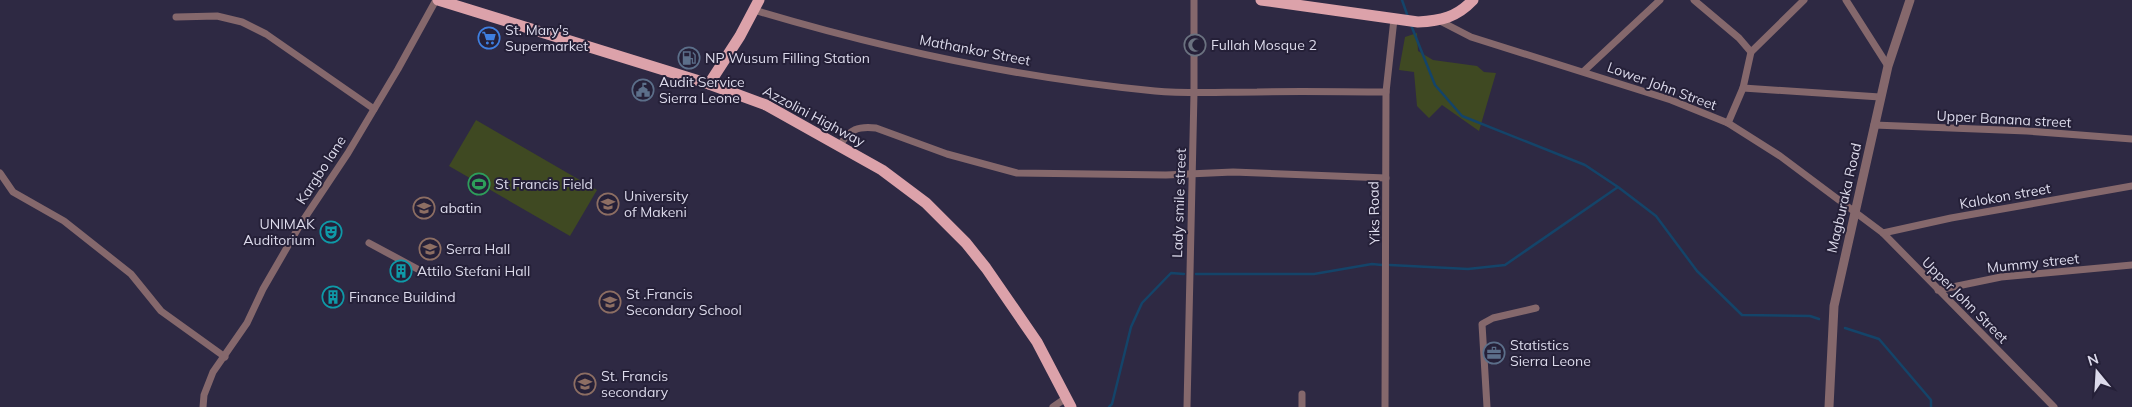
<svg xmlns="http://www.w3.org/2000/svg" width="2132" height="407" viewBox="0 0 2132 407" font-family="Mulish,sans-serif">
<rect width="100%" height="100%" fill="#2e2943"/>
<!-- green -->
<g fill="#3f4922">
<polygon points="1417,33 1418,51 1433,60 1477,66 1484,72 1496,73 1479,131 1442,105 1429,118 1417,106 1414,72 1399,70 1405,37"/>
<polygon points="476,120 597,190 570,236 449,166"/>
</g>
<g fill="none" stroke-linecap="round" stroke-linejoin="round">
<!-- stream -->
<g stroke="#144469" stroke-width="2.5">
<polyline points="1402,0 1408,17"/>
<polyline points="1411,25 1435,85 1462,116 1585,165 1618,187 1656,216 1697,271 1742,315 1810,316 1819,319"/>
<polyline points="1390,265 1468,269 1505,265 1618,187"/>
<polyline points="1196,274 1314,274 1372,264 1382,265"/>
<polyline points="1845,328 1879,339 1931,400 1931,407"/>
<polyline points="1109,407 1112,404 1131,327 1142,303 1171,273 1184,274"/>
</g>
<!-- minor -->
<g stroke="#85686c" stroke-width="7">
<polyline points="1694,0 1739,38 1751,52"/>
<polyline points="1846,0 1888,66"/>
<path d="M754,10C884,49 1020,78 1155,91C1189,94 1223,92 1257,92C1300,91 1343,92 1386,92"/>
<polyline points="176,17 217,16 242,22 266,34 374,109"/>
<polyline points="1440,21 1471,37 1671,100 1728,123 1780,156 1883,233 2054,407"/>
<polyline points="1584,71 1660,0"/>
<polyline points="1743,88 1880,97"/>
<polyline points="1728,123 1743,88 1751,52 1804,0"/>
<polyline points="1874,125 2027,131 2132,139"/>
<path d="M840,145C850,129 858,126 876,128L947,154L1017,173L1166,175L1233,172L1386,178"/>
<polyline points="0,173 13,192 64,221 131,274 161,311 225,357"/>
<polyline points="1883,233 1951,218 2132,186"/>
<polyline points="369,243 423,272"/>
<polyline points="1938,290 2001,277 2132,265"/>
<polyline points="203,407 204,395 213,372 247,323 263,289 300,225 348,153 398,69 436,0"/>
<polyline points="1053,407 1066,398"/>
<polyline points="1187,407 1194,93 1194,0"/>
<polyline points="1302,407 1302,394"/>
<polyline points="1385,407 1386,92 1394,19"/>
<polyline points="1487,407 1482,324 1493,318 1536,308"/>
</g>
<!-- tertiary -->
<polyline stroke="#85686c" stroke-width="9" points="1829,407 1834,306 1888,66 1910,0"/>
<!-- primary -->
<g stroke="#dca2aa" stroke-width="11">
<polyline points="438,0 709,84 766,105 882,170 926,203 966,243 986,268 1037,342 1071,407"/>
<path d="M1261,0L1418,22C1441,21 1457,17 1473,0"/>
<polyline points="709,84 740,36 759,0"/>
</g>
</g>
<!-- icons -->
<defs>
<g id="supermarket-ring" transform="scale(1.125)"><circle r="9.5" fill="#252038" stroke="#3f7fe0" stroke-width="1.5"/><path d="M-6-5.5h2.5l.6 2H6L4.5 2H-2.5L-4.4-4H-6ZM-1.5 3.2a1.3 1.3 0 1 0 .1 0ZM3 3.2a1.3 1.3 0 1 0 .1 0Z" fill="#3f7fe0"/></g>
<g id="mosque-ring" transform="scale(1.125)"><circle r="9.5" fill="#252038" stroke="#6b7280" stroke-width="1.5"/><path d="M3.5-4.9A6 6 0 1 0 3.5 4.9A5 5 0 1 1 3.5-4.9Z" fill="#6b7280"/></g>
<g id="fuel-ring" transform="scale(1.125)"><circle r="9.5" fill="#252038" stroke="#5c6f8a" stroke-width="1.5"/><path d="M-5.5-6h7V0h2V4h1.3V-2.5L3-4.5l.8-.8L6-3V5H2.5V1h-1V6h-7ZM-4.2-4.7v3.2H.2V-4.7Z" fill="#5c6f8a"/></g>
<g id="civic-ring" transform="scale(1.125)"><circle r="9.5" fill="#252038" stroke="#5c6f8a" stroke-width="1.5"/><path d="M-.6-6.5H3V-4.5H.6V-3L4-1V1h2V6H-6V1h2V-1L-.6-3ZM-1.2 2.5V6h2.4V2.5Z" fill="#5c6f8a"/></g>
<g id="stadium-ring" transform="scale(1.125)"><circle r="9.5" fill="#252038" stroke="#2e9e5b" stroke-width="1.5"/><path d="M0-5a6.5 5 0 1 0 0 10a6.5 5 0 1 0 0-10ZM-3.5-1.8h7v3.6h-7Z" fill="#2e9e5b"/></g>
<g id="university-ring" transform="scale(1.125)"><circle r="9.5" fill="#252038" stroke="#8d6e63" stroke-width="1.5"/><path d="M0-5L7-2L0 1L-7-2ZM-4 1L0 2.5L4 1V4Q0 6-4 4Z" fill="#8d6e63"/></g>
<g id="theatre-ring" transform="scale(1.125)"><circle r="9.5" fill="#252038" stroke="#0f9aa8" stroke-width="1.5"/><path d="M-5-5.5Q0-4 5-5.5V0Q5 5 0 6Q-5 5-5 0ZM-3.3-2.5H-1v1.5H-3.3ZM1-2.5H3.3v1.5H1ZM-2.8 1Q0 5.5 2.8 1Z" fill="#0f9aa8"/></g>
<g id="building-ring" transform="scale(1.125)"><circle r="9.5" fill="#252038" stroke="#0f9aa8" stroke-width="1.5"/><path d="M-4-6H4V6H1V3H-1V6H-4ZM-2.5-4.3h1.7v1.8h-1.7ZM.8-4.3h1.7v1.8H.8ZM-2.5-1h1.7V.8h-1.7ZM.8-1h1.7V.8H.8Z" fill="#0f9aa8"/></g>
<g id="school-ring" transform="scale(1.125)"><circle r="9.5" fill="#252038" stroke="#8d6e63" stroke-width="1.5"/><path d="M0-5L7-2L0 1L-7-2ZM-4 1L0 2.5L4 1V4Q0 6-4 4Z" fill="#8d6e63"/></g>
<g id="office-ring" transform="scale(1.125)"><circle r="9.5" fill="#252038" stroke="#5c6f8a" stroke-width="1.5"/><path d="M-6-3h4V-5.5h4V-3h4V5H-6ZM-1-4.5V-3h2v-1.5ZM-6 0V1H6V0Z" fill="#5c6f8a"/></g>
</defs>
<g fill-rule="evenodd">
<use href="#supermarket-ring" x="489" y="38"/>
<use href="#mosque-ring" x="1195" y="45"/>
<use href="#fuel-ring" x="689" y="58"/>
<use href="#civic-ring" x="643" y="90"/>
<use href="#stadium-ring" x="479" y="184"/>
<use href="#university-ring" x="608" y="204"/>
<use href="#university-ring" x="424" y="208"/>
<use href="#theatre-ring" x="331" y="232"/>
<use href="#university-ring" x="430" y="249"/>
<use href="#building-ring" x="401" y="271"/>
<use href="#building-ring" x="333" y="297"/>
<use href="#school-ring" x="610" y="302"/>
<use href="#office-ring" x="1494" y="353"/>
<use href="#school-ring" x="585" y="384"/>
</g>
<g text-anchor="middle" stroke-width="4" stroke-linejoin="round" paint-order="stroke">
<!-- poi labels -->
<g font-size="14" fill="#dcdaeb" stroke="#252038" text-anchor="start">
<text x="505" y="35">St. Mary's<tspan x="505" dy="16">Supermarket</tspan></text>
<text x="1211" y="50">Fullah Mosque 2</text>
<text x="705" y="63">NP Wusum Filling Station</text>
<text x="659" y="87">Audit Service<tspan x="659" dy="16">Sierra Leone</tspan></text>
<text x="495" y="189">St Francis Field</text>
<text x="624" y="201">University<tspan x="624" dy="16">of Makeni</tspan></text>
<text x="440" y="213">abatin</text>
<text x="315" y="229" text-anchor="end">UNIMAK<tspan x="315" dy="16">Auditorium</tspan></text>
<text x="446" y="254">Serra Hall</text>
<text x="417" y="276">Attilo Stefani Hall</text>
<text x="626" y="299">St .Francis<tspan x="626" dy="16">Secondary School</tspan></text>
<text x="349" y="302">Finance Buildind</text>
<text x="1510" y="350">Statistics<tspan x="1510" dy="16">Sierra Leone</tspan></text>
<text x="601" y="381">St. Francis<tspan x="601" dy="16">secondary</tspan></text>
</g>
<!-- street labels -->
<g font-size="14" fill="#dcdaeb" stroke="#252038">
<text transform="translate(975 50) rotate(11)" y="5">Mathankor Street</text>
<text transform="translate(1662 86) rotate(20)" y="5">Lower John Street</text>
<text transform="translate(814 116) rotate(28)" y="5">Azzolini Highway</text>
<text transform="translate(2004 119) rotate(3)" y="5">Upper Banana street</text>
<text transform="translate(321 170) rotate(-57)" y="5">Kargbo lane</text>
<text transform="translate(2005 196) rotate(-10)" y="5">Kalokon street</text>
<text transform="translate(1844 198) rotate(-77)" y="5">Magburaka Road</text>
<text transform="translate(1179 203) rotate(-88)" y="5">Lady smile street</text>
<text transform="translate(1374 213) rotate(-91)" y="5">Yiks Road</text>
<text transform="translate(2033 263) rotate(-6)" y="5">Mummy street</text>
<text transform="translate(1965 300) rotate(45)" y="5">Upper John Street</text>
</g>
</g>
<!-- north arrow -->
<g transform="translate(2097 372) rotate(342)" stroke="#252038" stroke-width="4" paint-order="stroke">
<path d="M0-4L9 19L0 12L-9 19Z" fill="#dcdaeb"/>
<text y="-8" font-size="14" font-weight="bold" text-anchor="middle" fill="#dcdaeb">N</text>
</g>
</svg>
